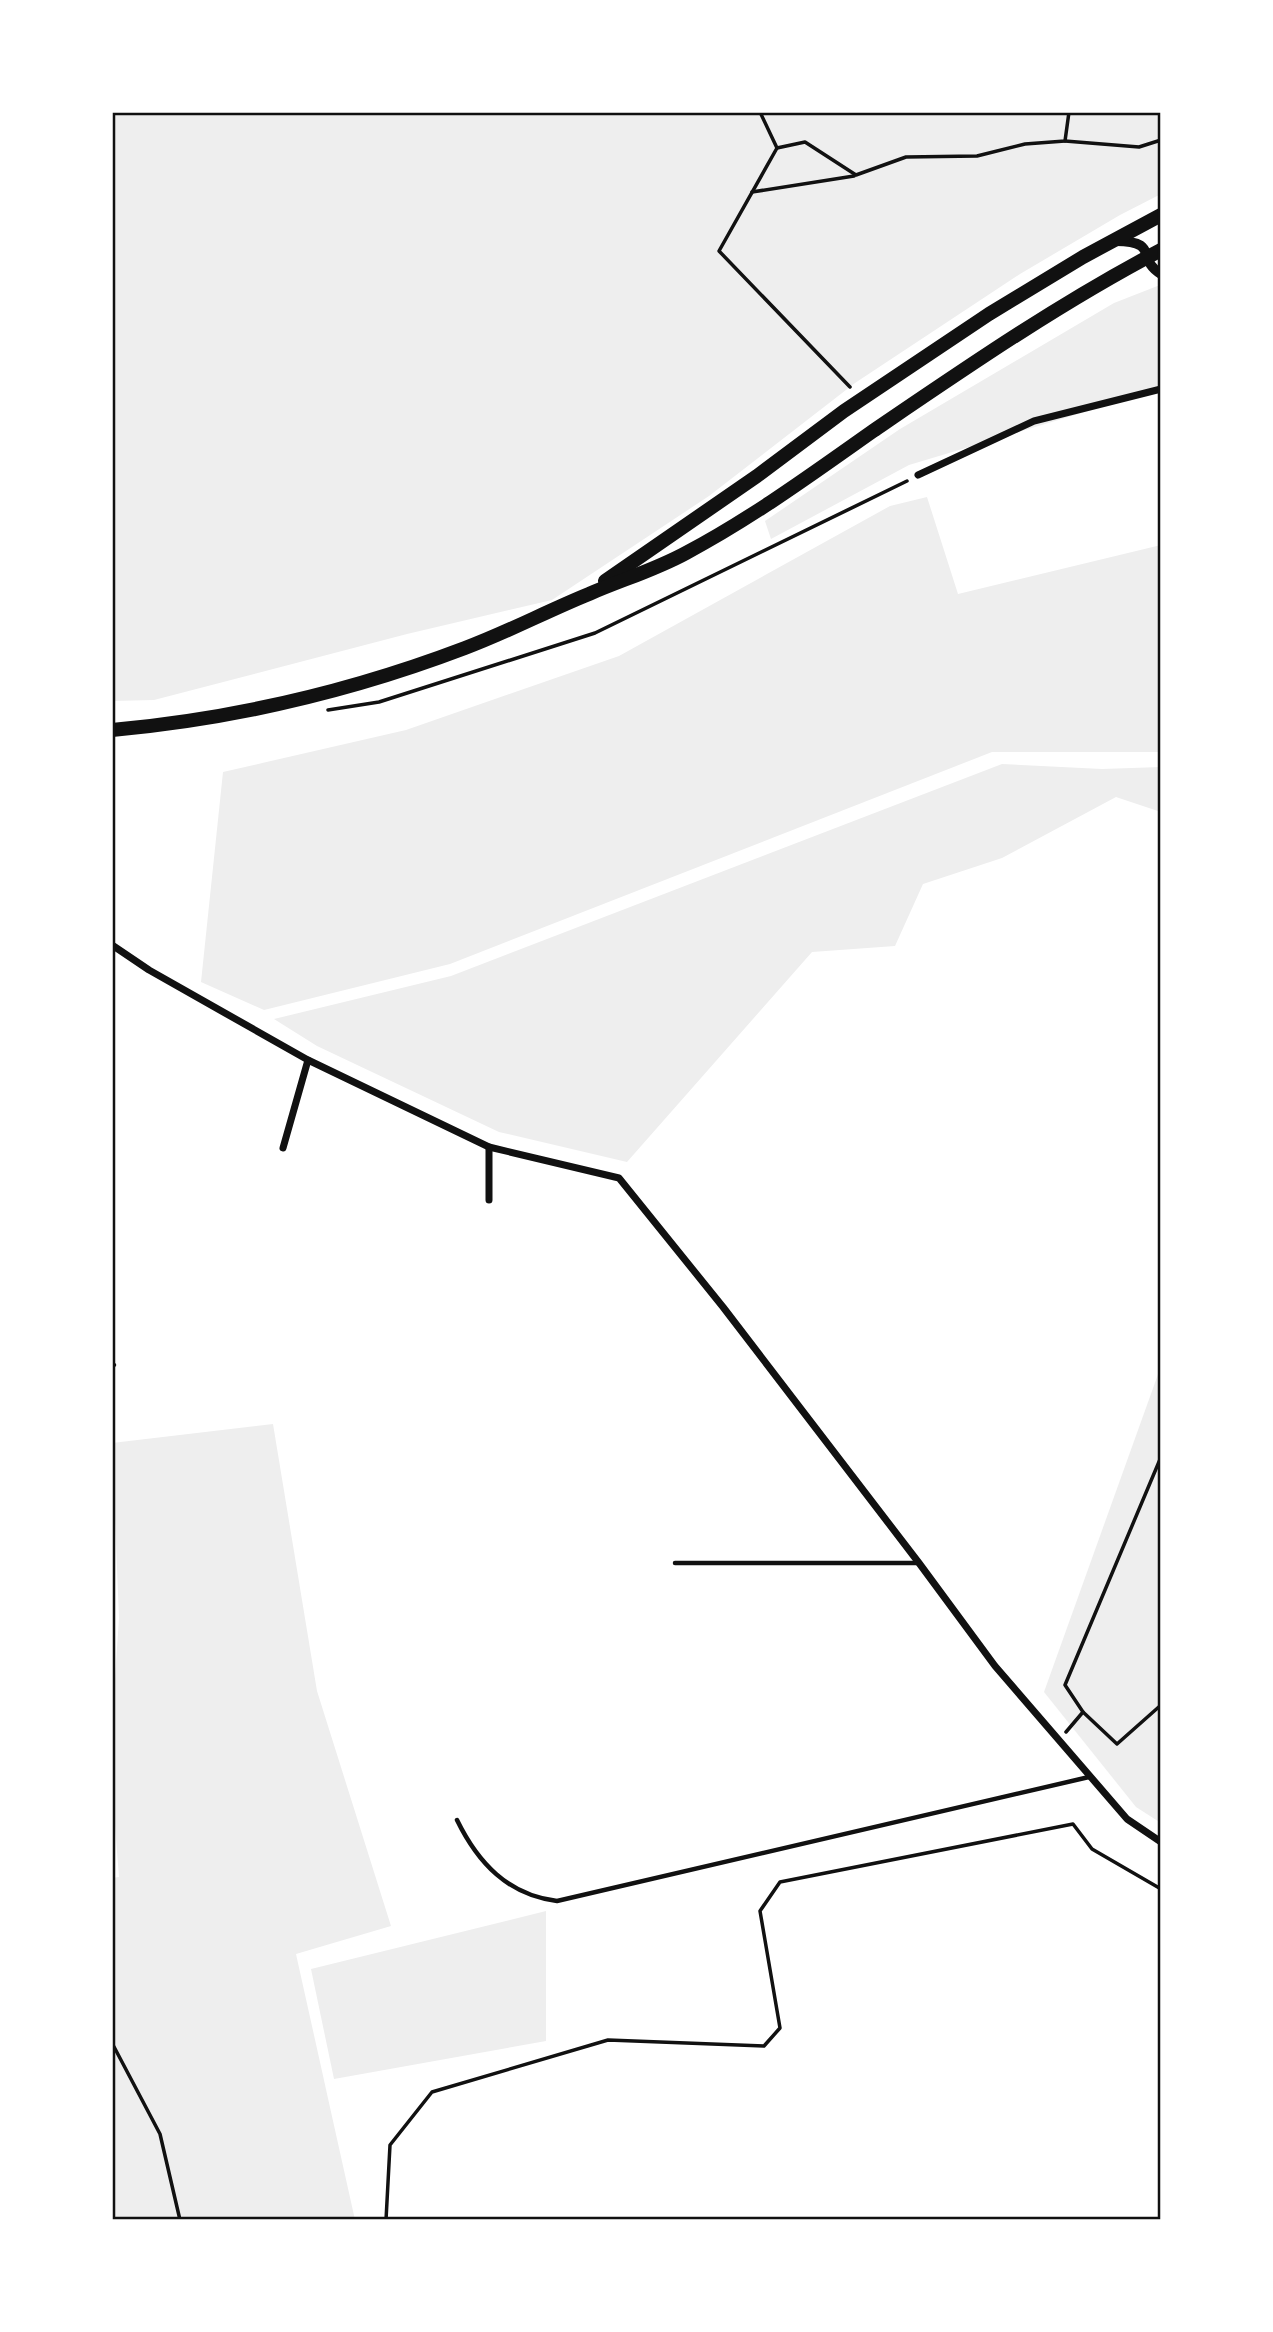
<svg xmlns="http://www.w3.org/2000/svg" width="1273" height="2332" viewBox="0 0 1273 2332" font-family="'Work Sans',sans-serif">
<rect width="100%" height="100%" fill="#fff"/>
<!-- green -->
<g fill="#eee">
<polygon points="112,112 1161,112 1161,194 1120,215 1020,274 855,383 709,496 552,600 407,634 154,700 112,701"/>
<polygon points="1160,285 1161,389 909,465 771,539 765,521 900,429 1114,303"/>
<polygon points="927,497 958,594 1161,545 1161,752 992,752 450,964 264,1010 201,982 223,772 406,730 619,656 890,506"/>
<polygon points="1002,764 1102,769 1161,767 1161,812 1116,797 1002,858 923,884 895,946 812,952 627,1162 499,1132 317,1046 274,1019 451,976"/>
<polygon points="1161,1366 1161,1823 1136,1807 1044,1692"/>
<polygon points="273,1424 317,1691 391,1926 296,1954 355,2220 112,2220 112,1878 119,1877 112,1787 112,1724 119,1618 112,1443"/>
<polygon points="546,1911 546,2041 334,2079 311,1969"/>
</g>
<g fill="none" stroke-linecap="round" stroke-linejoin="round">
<!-- path -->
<g stroke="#111" stroke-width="3.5">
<polyline points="760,112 777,148 719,251 850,387"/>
<polyline points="1065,141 1139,147 1161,140"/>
<polyline points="777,148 805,142 856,175 906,157 977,156 1025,144 1065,141 1069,112"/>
<polyline points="752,192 854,176"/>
<polyline points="328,710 379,702 595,633 907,481"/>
<polyline points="1083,1712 1117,1744 1161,1705"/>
<polyline points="1066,1732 1083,1712 1065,1685 1161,1457"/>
<polyline points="112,2043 160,2134 180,2220"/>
<polyline points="386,2220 390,2145 432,2092 608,2040 764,2046 780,2028 760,1911 780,1882 1073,1824 1092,1849 1161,1889"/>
</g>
<!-- service -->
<g stroke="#111" stroke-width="4.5">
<polyline points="112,1363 114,1365"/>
<polyline points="675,1563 919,1563"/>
<path d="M457,1820C478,1863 508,1895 557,1901L1089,1777"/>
</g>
<!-- minor -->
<g stroke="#111" stroke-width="7">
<polyline points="918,475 1034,421 1161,389"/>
<polyline points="112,945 149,970 308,1060 489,1147 619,1178 723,1307 919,1563 995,1666 1127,1819 1161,1842"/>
<polyline points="489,1147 489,1200"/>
<polyline points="283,1148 308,1060"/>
</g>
<!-- tertiary -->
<path stroke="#111" stroke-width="10" d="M1116,241C1161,242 1135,258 1161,274"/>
<!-- trunk -->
<g stroke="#111" stroke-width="14">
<polyline points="605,581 757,476 844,411 989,314 1083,257 1161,215"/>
<path d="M112,730C233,719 352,691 465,648C508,632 547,611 589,594C621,580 655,570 686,553C752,518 812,474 873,431C967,367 1060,303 1161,250"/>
</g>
</g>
<!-- border -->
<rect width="1273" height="2332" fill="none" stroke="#ffffff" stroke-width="228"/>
<rect x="114" y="114" width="1045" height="2104" fill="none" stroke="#111" stroke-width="2.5"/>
</svg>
